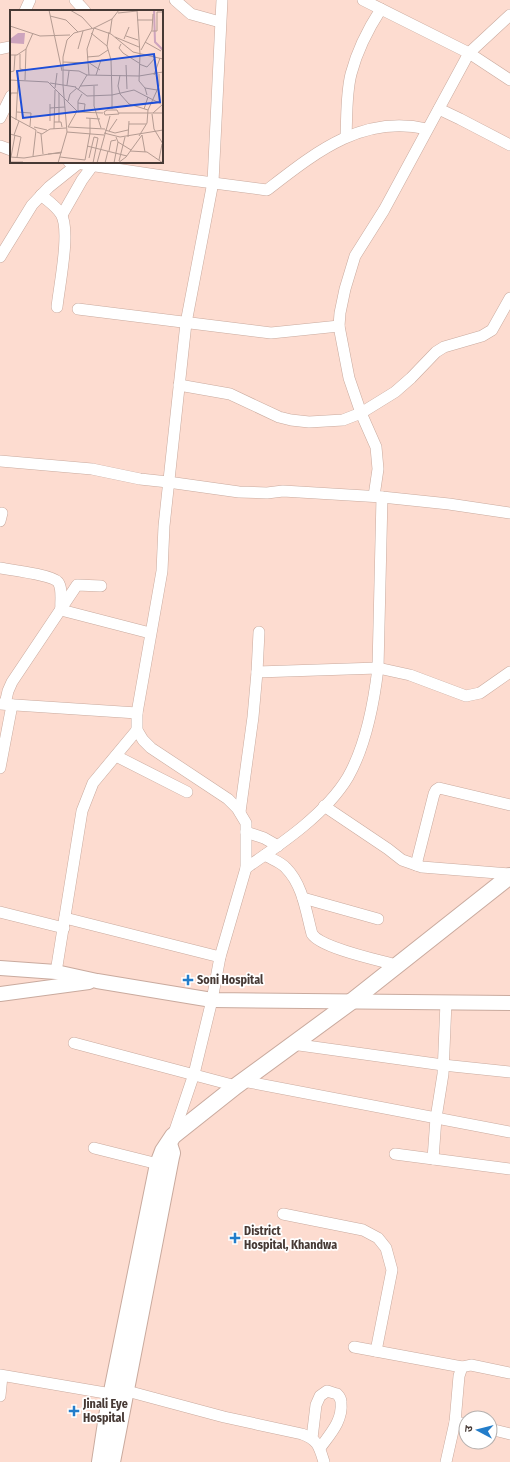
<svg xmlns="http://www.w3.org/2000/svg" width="510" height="1462" viewBox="0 0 510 1462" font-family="'Fira Sans Condensed','Noto Sans Devanagari',sans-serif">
<rect width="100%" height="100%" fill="#fddcd0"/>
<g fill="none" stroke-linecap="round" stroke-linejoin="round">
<!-- minor casing -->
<g stroke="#c9aa9e" stroke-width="12">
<g id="minor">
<polyline points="75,0 85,11"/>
<polyline points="175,0 191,14 220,22"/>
<polyline points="363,0 469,53 510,80"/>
<polyline points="25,11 30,0"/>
<polyline points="0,49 9,47"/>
<polyline points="439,109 460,119 510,145"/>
<polyline points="0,118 11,96"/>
<path d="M346,137C347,116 346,94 351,74C357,51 368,29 381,9"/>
<polyline points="0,146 11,150"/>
<path d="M69,162L183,179L267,190C315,153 362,114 427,129"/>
<path d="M41,195C48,201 56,206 61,214C71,230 59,287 57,307"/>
<polyline points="62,215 82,180 93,165"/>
<polyline points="0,257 32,205 49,187 79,163"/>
<polyline points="78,309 271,333 339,326"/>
<polyline points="179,385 230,394 279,417 291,420 309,422 343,420 361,413 395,392 411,378 436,352 444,347 482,336 492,330 510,298"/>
<path d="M0,461L92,469L140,479L168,482L239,492L267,493L283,491L382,497L378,668C374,702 365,747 348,777C326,814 281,844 246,868"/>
<polyline points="374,496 378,469 376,447 361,413 349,378 339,326 340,313 345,289 355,256 384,210 469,53 510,15"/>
<polyline points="382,497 449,504 510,513"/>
<polyline points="0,521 2,513"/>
<path d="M0,568C11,570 52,575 58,582C63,589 60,602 61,610L150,633"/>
<polyline points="257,672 378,668 410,675 466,696 480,693 510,672"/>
<polyline points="0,704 137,713"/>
<polyline points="5,704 8,691 12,682 77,585 101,586"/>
<polyline points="116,756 187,792"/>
<polyline points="0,768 12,705"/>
<polyline points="324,806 388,849 402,860 422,867 510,874"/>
<polyline points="240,812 253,717 257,672 259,632"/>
<polyline points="246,832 264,838 278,846"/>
<path d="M265,855C271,859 281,862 286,868C303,885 306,912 312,934C321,948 378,960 396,965"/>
<polyline points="416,865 434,794 436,790 439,788 510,805"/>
<polyline points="303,898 378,919"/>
<polyline points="0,912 64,928"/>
<polyline points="65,918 220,957"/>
<polyline points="56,972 82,811 93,783 137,730"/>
<polyline points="74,1043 236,1086"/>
<polyline points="292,1044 443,1065 510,1072"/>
<polyline points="243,1081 510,1132"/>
<polyline points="173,1136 194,1074 212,1000 220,957 246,868 246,823 237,808 228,799 151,748 143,740 137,730 137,713 162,571 164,526 186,323 213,182 222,0"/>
<polyline points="94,1148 158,1164"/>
<polyline points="395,1154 510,1169"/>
<polyline points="433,1159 436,1118 443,1074 446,1002"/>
<polyline points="283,1214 363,1230 378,1238 386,1248 392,1270 376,1351"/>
<polyline points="354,1347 462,1367"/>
<polyline points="0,1375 117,1395"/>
<path d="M127,1391L224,1417L302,1434C318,1440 319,1446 324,1462"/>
<polyline points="0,1396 2,1376"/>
<polyline points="455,1422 466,1424"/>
<polyline points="490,1429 510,1434"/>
<path d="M312,1438L316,1405L320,1396L327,1391C330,1392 334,1393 337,1394C339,1396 341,1399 341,1402C343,1421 330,1434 320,1448"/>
<polyline points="446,1462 455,1422 459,1376 462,1367 471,1365 510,1373"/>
</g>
</g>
<!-- major casing -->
<g stroke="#c9aa9e" stroke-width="16">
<g id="major">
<polyline points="0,968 56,972 97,981 212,1000 510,1003"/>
<polyline points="0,994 89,982"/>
</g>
</g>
<!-- highway casing -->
<g stroke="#c9aa9e" stroke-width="18">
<g id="highway">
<polyline points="100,1462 107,1416 158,1164 163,1151 173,1136 178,1132 236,1086 352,1001 510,876"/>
<polyline points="112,1462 171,1157 172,1153 169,1144"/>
</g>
</g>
<!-- minor -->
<use href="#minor" stroke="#fff" stroke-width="11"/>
<!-- major -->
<use href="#major" stroke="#fff" stroke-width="14"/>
<!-- highway -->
<use href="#highway" stroke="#fff" stroke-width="16"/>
</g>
<!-- markers -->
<g fill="#237dca" stroke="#fff" stroke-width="1.5">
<path d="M186 974h4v4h4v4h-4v4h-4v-4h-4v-4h4z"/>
<path d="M233 1232h4v4h4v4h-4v4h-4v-4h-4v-4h4z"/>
<path d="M72 1405h4v4h4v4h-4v4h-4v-4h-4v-4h4z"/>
</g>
<g text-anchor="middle" stroke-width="3.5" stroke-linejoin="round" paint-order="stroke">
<!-- poi labels -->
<g font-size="12" font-weight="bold" fill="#463934" stroke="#fff" text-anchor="start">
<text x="197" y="984">Soni Hospital</text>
<text x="244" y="1235">District<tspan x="244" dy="14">Hospital, Khandwa</tspan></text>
<text x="83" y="1408">Jinali Eye<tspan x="83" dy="14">Hospital</tspan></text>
</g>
</g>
<!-- overview -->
<g transform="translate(10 10)">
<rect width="153" height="153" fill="#fddcd0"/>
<path d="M8,23H15L14,34L0,33V29Z" fill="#cda4bd"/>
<path fill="none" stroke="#cda4bd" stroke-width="2" d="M144,0L145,32L153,40"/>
<path fill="none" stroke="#b49b92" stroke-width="1" d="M39,0L52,61M60,0L72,7L82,18M127,0L130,44M108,3L127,1M40,6L56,10L68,22M127,10H143M0,16L30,26L60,25M142,21H147V2H153M81,23L97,36M100,23L102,9M116,26L128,30M105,27L129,37M114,29L119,17M135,32L151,41M111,34L109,38L113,43L129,53M68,39L73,21M131,40L142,20L143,4M10,44V59L15,60M130,44L129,71L135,78L137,85M0,45H7L16,39L23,23M77,47L89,46L98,40M53,52L78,53M78,52L90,60M129,54L137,57L146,47M116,55L117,79M53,60L69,61L77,65M0,62L4,61L5,45M79,65L77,39L84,18L101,24L123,42L153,49M86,65L91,50H96M110,65L108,76L110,84L119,94L138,100M144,65L150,48M0,70L38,72L68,102L93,103M15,70L16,39M40,73L66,77M57,75L59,61M70,76L88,75M84,76V96L91,118M65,77L77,86L102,85L101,50L97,36L99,22M45,78L47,63M135,78L147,80M68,80L77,65L129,66L153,62M102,85L124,80L151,94M0,89L1,83H8M58,91L60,84L67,78M68,93L75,94L74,102M40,98L55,97M102,99V85M134,99L138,87M97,100H107L109,104L95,105L94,102ZM68,101V91L72,84M7,102L21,103L20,116M109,103H153M143,103L153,94M142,104L144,119L153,134M0,106L26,120L23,146M76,108L90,109M6,110L8,71M40,111V94M44,112H51L52,117M49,112V83M119,114H136M24,117L37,120M58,117L95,119M58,117L67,101M44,119L45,80M95,120L105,123L118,120M99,121L107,109M27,122L32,124L40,119L56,118M57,122L94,125M80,123V108M94,123L110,127L153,120M0,124L11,127L7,147M31,124L33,144M4,125L9,111M132,125L135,142M129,126L137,113L138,100L149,76V64M106,127L108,132L121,140M118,127L119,111M77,136L117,146M99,141L101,131L106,130M120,141L137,142L153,153M38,144L51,143M0,147L14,148L52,142M1,147L5,125M50,147L75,150L80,123M79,148L84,127L88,128L83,153M149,150L152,134M109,151L115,127M0,152H13M48,153L57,122L53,75V47L57,30L64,23L84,18L102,9L109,0M87,153L100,106M95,153L98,141M104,153L108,132M108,153L116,147L132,125"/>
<path fill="#1d4ed8" fill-opacity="0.15" stroke="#1d4ed8" stroke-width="2" d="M144,44L150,92L13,108L7,61Z"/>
<rect width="153" height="153" fill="none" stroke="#463934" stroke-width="2"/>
</g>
<!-- north arrow -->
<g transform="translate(478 1430) rotate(277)"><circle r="19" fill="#ffffff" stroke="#b5b0ae"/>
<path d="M0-3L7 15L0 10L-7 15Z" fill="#237dca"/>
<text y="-6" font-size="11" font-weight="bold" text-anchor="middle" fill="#463934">उ</text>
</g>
</svg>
